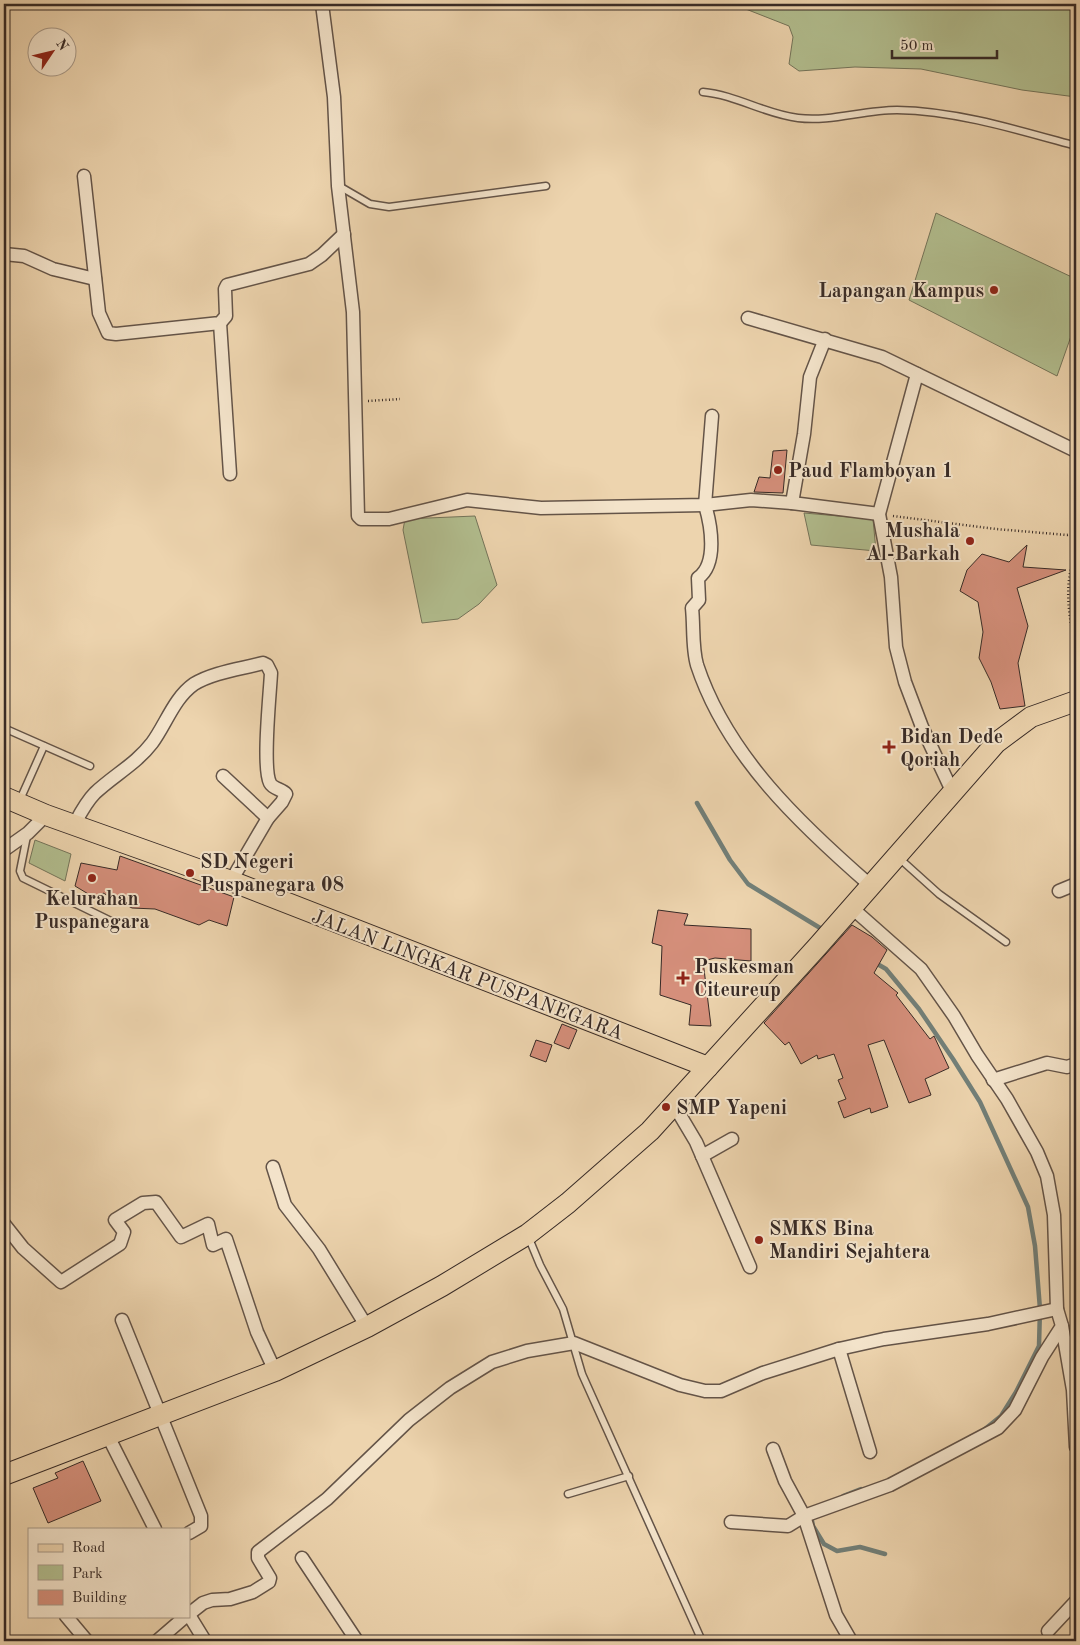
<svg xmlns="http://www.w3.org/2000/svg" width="1080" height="1645" viewBox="0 0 1080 1645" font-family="'Old Standard TT',serif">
<rect width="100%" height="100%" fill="#edd4ae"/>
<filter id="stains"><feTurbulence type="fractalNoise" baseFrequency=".004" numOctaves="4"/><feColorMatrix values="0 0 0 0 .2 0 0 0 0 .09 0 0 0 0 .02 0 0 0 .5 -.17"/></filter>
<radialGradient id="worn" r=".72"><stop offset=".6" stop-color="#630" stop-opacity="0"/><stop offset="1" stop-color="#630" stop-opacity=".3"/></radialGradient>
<!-- green -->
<g fill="#b2be8f" stroke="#74745a">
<polygon points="733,4 1076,4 1076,97 1022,90 921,69 855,67 799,71 789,64 793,37 789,26"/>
<polygon points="936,213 1076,279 1076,322 1057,376 909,300"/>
<polygon points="804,513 873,519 876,551 811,545"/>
<polygon points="475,516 497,585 479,604 458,619 422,623 403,530 405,519"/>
<polygon points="35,840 71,854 65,881 29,863"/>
</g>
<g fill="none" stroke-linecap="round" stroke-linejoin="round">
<!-- stream -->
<g stroke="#727f78" stroke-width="4.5">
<polyline points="697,803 730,860 748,884 825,931"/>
<polyline points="874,962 886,969 919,1009 953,1059 980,1102 1028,1207 1035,1246 1040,1309 1039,1346 1016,1392 1001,1416 985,1429"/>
<polyline points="843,1496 861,1489"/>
<polyline points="811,1516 813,1526 824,1544 837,1551 860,1547 885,1554"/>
</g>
</g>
<!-- building -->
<g fill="#d58f7b" stroke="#372a26">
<polygon points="787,450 783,493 754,492 759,477 770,478 773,451"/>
<polygon points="1027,545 1023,567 1066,570 1017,588 1028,626 1018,663 1025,706 1000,709 991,682 979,658 983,632 978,602 960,591 967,570 982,554 1009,562"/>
<polygon points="120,856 234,897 227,926 209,920 199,925 155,909 132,908 103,893 100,901 75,886 81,863 117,870"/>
<polygon points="658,910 688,914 684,925 751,929 751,961 715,958 703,961 711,1026 689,1025 691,1005 660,995 662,946 652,943"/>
<polygon points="852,925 872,937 887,950 874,973 898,993 896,995 930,1039 934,1036 949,1068 925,1079 931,1095 909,1103 884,1040 868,1045 888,1107 871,1113 870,1108 844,1118 838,1102 846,1099 838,1080 843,1078 834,1054 818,1059 817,1055 801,1064 789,1042 785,1045 764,1023"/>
<polygon points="562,1024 577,1030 569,1049 554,1043"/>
<polygon points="536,1040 552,1045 546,1062 530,1056"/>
<polygon points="83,1461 101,1501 48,1523 33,1488 58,1478 55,1473"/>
</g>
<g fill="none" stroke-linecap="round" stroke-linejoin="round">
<!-- service casing -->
<g stroke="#645448" stroke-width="9">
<g id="service">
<path d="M703,92C736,95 765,114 798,118C831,122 863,110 897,110C957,111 1018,130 1076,146"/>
<polyline points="339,186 370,204 389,207 546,186"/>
<polyline points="6,729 90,766"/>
<polyline points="19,802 44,746"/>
<polyline points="27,836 20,871 23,878 115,923"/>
<polyline points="899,858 939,894 1006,942"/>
<polyline points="528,1236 540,1265 563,1309 582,1374 702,1641"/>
<polyline points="568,1494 629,1476"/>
</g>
</g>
<!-- minor casing -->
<g stroke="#645448" stroke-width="15">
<g id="minor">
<polyline points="322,4 334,97 338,186 353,312 358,516 361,519 389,519 467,500 541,508 705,505 751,500 792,503 879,514"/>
<polyline points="84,176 99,313 108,333 116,334 220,323 226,316 225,289 227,285 309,264 322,255 344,234"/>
<polyline points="4,254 24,256 53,269 95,279"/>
<polyline points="748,318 882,357 1076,451"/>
<polyline points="220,323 230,474"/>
<polyline points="917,374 879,514 891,577 896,647 905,682 922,727 953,793"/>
<path d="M712,416L705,505C711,525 718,564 698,578L699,600L692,608C694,626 692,648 697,665C727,756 801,825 871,886"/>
<polyline points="792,503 804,434 810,377 825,339"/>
<polyline points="223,776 268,818 231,881"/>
<path d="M74,825C80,814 86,802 95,793C114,775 136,764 152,743C166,724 174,698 194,684C214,672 241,669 263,663L267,665L271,673C270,694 262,767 270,783C273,789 282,789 286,794L282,802L268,818"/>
<polyline points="4,850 28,833 46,815"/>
<polyline points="1059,891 1076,884"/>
<polyline points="993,1080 1047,1063 1067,1067 1076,1064"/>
<polyline points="674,1105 696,1142 750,1267"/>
<polyline points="702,1156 732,1139"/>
<polyline points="273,1167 285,1205 319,1249 367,1327"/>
<polyline points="4,1224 23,1248 61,1282 120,1244 124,1232 115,1220 143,1203 156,1202 181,1237 208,1224 213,1245 226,1239 257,1332 275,1371"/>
<polyline points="122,1320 201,1516 201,1526 189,1533"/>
<polyline points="1062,1326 1073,1390 1076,1447"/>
<polyline points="839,1349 870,1452"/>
<polyline points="108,1436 155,1529"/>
<polyline points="773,1449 785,1481 804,1516 836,1615 851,1641"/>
<polyline points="731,1522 788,1526 804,1516 890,1485 998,1428 1015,1410 1042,1357 1062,1326 1057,1309 1054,1215 1047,1176 1037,1152 1007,1099 977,1055 954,1016 921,969 852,908"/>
<polyline points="302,1558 357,1641"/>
<polyline points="189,1614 203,1603 212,1600 230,1599 253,1592 269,1582 270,1578 258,1558 258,1552 327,1499 409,1420 450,1388 492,1362 527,1351 574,1343 680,1385 705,1391 721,1391 763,1373 839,1349 884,1339 988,1324 1057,1309"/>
<polyline points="189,1615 205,1641"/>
<polyline points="66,1616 87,1641"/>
<polyline points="1048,1631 1076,1601"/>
<polyline points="157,1641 186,1616"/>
</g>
</g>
<!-- primary casing -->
<g stroke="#372a26" stroke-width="22">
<g id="primary">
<polyline points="4,797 46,815 231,881 708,1067"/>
<polyline points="4,1475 275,1371 367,1327 442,1286 528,1234 568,1203 650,1131 818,946 996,743 1031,717 1076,701"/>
</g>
</g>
<!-- path -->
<g stroke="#372a26" stroke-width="2.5" stroke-dasharray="1 2.5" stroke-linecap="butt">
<polyline points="368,401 400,399"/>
<polyline points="893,516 996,529 1067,535 1076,533"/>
<path d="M1076,553C1062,586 1070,619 1076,653"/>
</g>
<!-- service -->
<use href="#service" stroke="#f3e3ca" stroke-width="6"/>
<!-- minor -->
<use href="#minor" stroke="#f3e3ca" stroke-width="12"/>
<!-- primary -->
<use href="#primary" stroke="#edd4ae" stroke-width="20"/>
</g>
<!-- markers -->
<g fill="#8f2418" stroke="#f3e3ca" stroke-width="2">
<circle cx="994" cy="290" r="5"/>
<circle cx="778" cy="470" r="5"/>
<circle cx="970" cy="541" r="5"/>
<path d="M886.5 739.5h5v5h5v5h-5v5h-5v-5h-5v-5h5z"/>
<circle cx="190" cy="873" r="5"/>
<circle cx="92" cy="878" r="5"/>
<path d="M680.5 970.5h5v5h5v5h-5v5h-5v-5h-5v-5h5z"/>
<circle cx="666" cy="1107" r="5"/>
<circle cx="759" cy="1240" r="5"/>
</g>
<g text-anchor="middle" stroke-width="4" stroke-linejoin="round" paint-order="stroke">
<!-- poi labels -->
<g font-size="20" font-weight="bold" fill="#372a26" stroke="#f3e3ca" text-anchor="start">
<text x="984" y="297" text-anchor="end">Lapangan Kampus</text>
<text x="788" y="477">Paud Flamboyan 1</text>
<text x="960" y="537" text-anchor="end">Mushala<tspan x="960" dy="23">Al-Barkah</tspan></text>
<text x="900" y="743">Bidan Dede<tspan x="900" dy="23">Qoriah</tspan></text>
<text x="200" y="868">SD Negeri<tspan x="200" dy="23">Puspanegara 08</tspan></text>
<text x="92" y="905" text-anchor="middle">Kelurahan<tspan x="92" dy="23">Puspanegara</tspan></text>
<text x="694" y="973">Puskesman<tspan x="694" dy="23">Citeureup</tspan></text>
<text x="676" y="1114">SMP Yapeni</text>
<text x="769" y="1235">SMKS Bina<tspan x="769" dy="23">Mandiri Sejahtera</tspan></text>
</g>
<!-- street labels -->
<g font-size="20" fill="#372a26" stroke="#f3e3ca">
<text transform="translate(468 974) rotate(21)" y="7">JALAN LINGKAR PUSPANEGARA</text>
</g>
</g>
<!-- margin -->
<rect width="1080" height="1645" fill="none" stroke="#edd4ae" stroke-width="20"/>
<rect x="5" y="5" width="1070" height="1635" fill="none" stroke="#372a26" stroke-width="2.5"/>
<rect x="10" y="10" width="1060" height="1625" fill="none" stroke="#372a26"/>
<!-- legend -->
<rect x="28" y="1528" width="162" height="90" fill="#f3e3ca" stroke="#a89988"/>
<rect x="38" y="1544" width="25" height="8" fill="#edd4ae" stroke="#a89988"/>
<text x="72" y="1552" font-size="15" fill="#372a26">Road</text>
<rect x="38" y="1565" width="25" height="15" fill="#b2be8f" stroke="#a89988"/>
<text x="72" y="1578" font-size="15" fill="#372a26">Park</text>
<rect x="38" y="1590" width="25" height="15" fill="#d58f7b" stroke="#a89988"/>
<text x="72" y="1602" font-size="15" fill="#372a26">Building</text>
<!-- north arrow -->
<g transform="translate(52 52) rotate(55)"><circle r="24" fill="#f3e3ca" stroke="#a89988"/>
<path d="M0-4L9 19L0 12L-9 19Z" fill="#8f2418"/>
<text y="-8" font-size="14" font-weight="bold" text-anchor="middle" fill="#372a26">N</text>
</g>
<!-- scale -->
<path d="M892 50v8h105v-8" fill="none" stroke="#372a26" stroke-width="2.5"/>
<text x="900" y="50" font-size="15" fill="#372a26" stroke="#f3e3ca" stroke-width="4" paint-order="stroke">50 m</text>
<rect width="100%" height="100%" filter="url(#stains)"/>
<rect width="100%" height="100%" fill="url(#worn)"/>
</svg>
